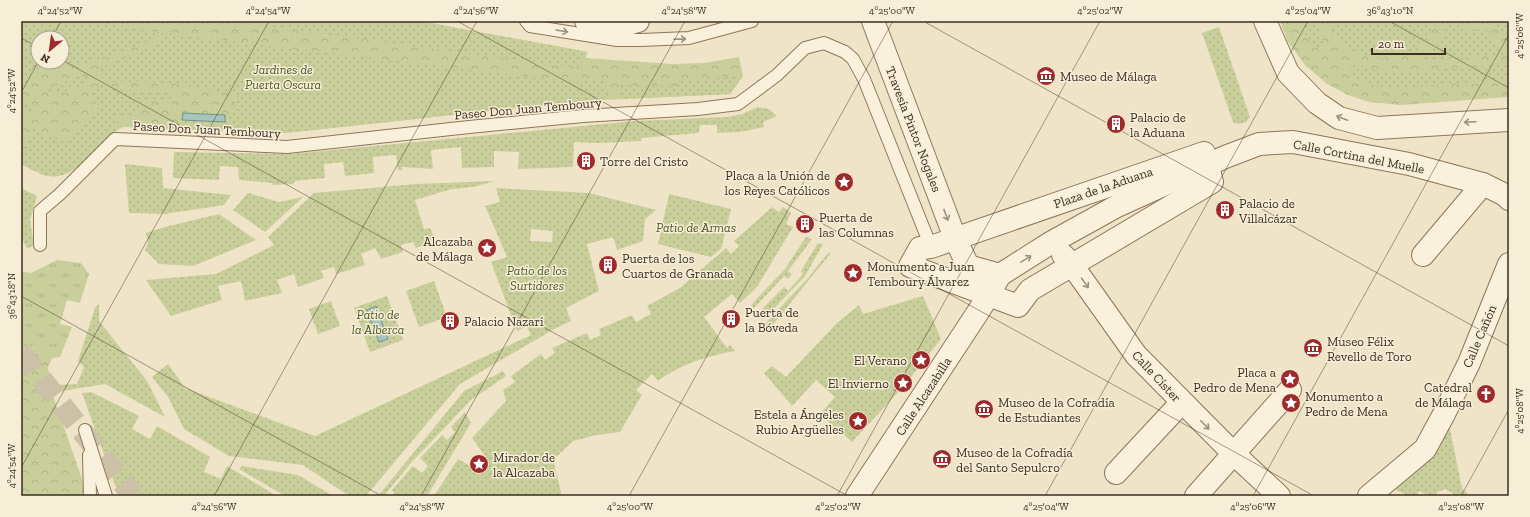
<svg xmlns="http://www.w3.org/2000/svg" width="1530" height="517" viewBox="0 0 1530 517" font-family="'Zilla Slab',serif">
<defs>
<pattern id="grass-tufts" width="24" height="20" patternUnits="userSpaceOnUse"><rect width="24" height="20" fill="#c9cf9b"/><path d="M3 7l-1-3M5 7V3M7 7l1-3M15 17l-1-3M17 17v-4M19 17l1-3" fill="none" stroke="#aeb285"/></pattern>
<pattern id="forest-crowns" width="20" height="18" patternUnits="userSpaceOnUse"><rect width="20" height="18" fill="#c9cf9b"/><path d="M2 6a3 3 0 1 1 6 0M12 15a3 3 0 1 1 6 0" fill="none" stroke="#aeb285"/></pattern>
<pattern id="garden-dots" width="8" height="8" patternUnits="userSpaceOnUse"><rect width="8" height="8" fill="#c9cf9b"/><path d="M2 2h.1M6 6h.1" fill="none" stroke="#aeb285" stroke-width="1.8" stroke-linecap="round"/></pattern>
</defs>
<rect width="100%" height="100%" fill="#f0e4c8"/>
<!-- grass -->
<polygon fill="url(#grass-tufts)" points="57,260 81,263 89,274 80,303 67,300 60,324 72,327 60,357 52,358 21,341 21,271 31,273"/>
<!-- forest -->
<g fill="url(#forest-crowns)" fill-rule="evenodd">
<path d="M21,21H419L588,52L585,58L673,64L704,63L739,57L743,76L730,94L583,101L286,133L124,127C95,138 79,185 43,175C36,172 28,167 21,164ZM38,38H62V62H38Z"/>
<polygon points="1280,21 1509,21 1509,97 1401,105 1369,102 1348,95 1327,84 1305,65 1288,42"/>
<polygon points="21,341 52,358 48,368 53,396 88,496 21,496"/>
</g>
<!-- garden -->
<g fill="url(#garden-dots)" fill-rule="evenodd">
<path d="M21,21H89L157,32L156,39L76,67C67,63 59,62 49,63L43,69L33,66L21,97ZM38,38H62V62H38Z"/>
<polygon points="228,21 419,21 588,52 577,68"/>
<path d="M1298,21H1315L1323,38L1324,43C1320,48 1318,48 1312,46Z"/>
<path d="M1329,21H1436C1431,30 1427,40 1419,46C1387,69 1342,59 1329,21Z"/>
<path d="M1449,21H1453C1469,37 1470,29 1487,30L1497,44L1504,50V53L1502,55L1423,61L1421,59C1423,53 1431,51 1435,46C1442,39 1445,30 1449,21Z"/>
<polygon points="1503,21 1509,21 1509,31 1504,36 1498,29 1496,22"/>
<polygon points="1219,27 1250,117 1246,122 1238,124 1233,122 1202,33"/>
<polygon points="162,33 574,82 605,79 606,100 583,101 286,133 182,129 182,120 224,122 225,115 233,116 236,95 178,84 151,82 110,82 106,76 102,78 98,69 161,43"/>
<path d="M1509,64V79L1400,88C1382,87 1367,84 1351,78L1350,70L1352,67L1356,65L1383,72L1396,73Z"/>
<path d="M84,76L91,79C78,88 63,95 48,91L51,88L77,77Z"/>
<polygon points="743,76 730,94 621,99 621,85 677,86 677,81"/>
<path d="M103,84L109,89L170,93L171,99H144L133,117L117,116L118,129L111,133C98,147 77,174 58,176C46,178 33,170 22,165L33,127C72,154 73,132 101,108L89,94Z"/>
<polygon points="21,101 34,106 32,116 21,112"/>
<polygon points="758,107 769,109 777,116 763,122 764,127 740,132 717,133 717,125 700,125 699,133 641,138 642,141 597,143 574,142 573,167 518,169 519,152 494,151 494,167 462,168 461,147 431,150 433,169 402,167 402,170 398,170 396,155 373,157 374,173 345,176 343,162 324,164 325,178 295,181 293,184 272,185 272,183 239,180 238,167 220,166 219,180 173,178 174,152 290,154 635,121 727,117 742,114"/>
<polygon points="125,164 162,168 163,188 231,195 224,205 165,214 129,213"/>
<polygon points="495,181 473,187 452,189 415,200 424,229 430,228 436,241 416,248 413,242 401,245 403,252 381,259 375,248 361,254 365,265 336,274 334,267 321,271 324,278 298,287 294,274 277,280 282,293 245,301 241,281 218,286 222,300 171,316 146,280 216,274 274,245 268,237 314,193 415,184"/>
<polygon points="21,188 37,196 30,220 34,245 27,249 21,236"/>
<path d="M496,188L589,193L656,210L645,219L643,241L617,250L613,237L587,244L599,291L566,308L571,321L556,328L460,384L366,496H349L303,465L229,456L184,429L168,397L152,377L168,364L185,388L315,436L531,335L527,326L517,331L491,262L507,257L485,206L500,202ZM531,229L553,231L552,242L530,241Z"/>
<polygon points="248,193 279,202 303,197 265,232 233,210"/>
<polygon points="669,194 731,209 721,249 711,257 658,244"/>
<path d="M772,207L779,212L783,207L791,213L786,224L793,227L757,287L740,303L732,294L704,317L727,348L730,345L735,351C707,356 681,364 658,381L652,374L636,390L642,395L620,432L596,435L573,441L553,460L562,496H434L458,459L479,471L488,460L472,438L506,401L503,390L515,382L511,376L541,354L545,360L555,353L552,348L587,333L590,340L601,335L599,329L632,315L636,322L651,314L647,306L680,288L726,248L731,254L739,246L734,241Z"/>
<polygon points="219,214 256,240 193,266 159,264 145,250 148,243 146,233 165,227"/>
<polygon points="806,237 812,239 788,271 792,274 788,279 784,276 754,308 751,305 785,269"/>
<polygon points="818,243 823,244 805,276 764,319 758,313 784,287 788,291 803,274 801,271"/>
<polygon points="829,252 830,254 766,333 761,328 808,278"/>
<polygon points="434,281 447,317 419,327 406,291"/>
<polygon points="387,296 403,340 370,352 354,308"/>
<polygon points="923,296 941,339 903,387 852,442 820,414 835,397 816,380 792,406 764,373 772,366 786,377 837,323 859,305 863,314"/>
<polygon points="331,301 340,326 318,334 309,309"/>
<polygon points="99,304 99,321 147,381 165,417 105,384 56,392 55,385 77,384 84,367 78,361 95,308"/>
<polygon points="503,371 506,376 471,400 410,464 384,496 378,496 464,391"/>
<polygon points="91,392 139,416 132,429 150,439 157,426 210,457 204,472 221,479 227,466 277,496 119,496 82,393"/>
<polygon points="465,412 471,423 427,496 391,496 394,493 392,490 413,466 422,473 428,466 420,458 442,435 447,440 455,432 451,427"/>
<polygon points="1449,425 1462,488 1470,496 1455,496 1454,494 1445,489 1438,492 1435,496 1430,496 1419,491 1417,496 1409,496 1393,489"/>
<polygon points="242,466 298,475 333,496 285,496 239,469"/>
</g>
<!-- water -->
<g fill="#a9c4bc" stroke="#6f938a">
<polygon points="183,113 225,115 225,122 182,120"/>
<polygon points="376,306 388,339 379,342 367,310"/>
</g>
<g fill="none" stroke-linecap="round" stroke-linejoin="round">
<!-- secondary-tunnel -->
<polyline stroke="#ccc0a6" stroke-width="22" stroke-dasharray="22 11" stroke-linecap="butt" points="21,353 133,496"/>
<!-- lane casing -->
<g stroke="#8d765c" stroke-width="14">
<g id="lane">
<polyline points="526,21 530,26 617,40 641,40 689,38 752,21"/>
<polyline points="40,245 40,211 60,194 115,139 287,147 469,127 583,116 698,109 738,104 777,75 805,48 824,43 845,52 853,59 864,79 931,247"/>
<polyline points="85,430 106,496"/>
<polyline points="89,455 90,496"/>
</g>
</g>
<!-- street casing -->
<g stroke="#8d765c" stroke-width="24">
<g id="street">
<polyline points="586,21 618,27 638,21"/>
<polyline points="873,21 955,238 968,266 1000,275"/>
<polyline points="1265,21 1288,73 1317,103 1339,118 1377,128 1509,120"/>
<polygon points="1204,153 1212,182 1030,290 1018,306 910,266 920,248 931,247"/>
<polyline points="1063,255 1072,265 1136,355 1233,453 1279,496"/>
<polyline points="1423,255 1483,184"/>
<polyline points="1116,473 1182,402"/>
<polyline points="857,496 980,309 1000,275 1052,242 1117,206 1225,157 1259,144 1293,142 1409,164 1483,184 1505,195 1509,199"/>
<polyline points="1196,496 1290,390"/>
<polyline points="1369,496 1425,449 1444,414 1469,363 1509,264"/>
</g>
</g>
<!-- lane -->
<use href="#lane" stroke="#faf1dc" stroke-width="12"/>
<!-- street -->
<use href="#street" stroke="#faf1dc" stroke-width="22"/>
</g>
<!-- one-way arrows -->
<defs><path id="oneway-shaft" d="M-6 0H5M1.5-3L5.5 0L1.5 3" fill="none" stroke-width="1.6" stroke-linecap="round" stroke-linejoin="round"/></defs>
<g stroke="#9c907e">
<use href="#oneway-shaft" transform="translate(562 31) rotate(9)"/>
<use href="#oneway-shaft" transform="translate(680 39) rotate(-2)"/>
<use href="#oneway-shaft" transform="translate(1342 118) rotate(-159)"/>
<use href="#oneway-shaft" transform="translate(1470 122) rotate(177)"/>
<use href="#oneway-shaft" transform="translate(946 215) rotate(69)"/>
<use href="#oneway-shaft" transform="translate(1026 259) rotate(-31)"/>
<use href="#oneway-shaft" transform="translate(1085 283) rotate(55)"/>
<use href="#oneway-shaft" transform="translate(1205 425) rotate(45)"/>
</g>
<!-- ticks -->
<path fill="none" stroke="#3d2e20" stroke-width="1" stroke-opacity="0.45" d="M457,21L1314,496M923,21L1509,346M1389,21L1509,88M21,38L38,47M52,38L61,21M62,60L848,496M21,93L38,62M21,296L382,496M21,468L269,21M214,496L477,21M421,496L685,21M629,496L893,21M837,496L1100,21M1045,496L1308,21M1253,496L1509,34M1461,496L1509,409"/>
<!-- icons -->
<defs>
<g id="museum-disc" transform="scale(1)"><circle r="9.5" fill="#9e2a2b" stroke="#f7eed8"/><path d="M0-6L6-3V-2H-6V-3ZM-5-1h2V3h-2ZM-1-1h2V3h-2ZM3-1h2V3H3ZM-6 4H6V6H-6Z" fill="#fff"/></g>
<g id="building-disc" transform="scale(1)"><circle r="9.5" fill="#9e2a2b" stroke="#f7eed8"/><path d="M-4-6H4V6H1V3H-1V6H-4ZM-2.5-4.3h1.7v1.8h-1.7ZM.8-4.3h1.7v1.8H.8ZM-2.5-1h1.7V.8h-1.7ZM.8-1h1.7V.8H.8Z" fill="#fff"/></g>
<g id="sight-disc" transform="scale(1)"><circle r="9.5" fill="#9e2a2b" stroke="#f7eed8"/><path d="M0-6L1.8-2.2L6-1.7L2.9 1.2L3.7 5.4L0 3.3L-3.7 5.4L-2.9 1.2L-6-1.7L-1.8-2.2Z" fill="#fff"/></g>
<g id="church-disc" transform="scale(1)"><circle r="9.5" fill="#9e2a2b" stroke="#f7eed8"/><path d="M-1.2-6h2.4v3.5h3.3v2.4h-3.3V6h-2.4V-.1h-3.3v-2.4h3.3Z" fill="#fff"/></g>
</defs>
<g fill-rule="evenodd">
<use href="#museum-disc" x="1046" y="76"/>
<use href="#building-disc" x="1116" y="124"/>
<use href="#building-disc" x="586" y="161"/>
<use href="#sight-disc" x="844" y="182"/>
<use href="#building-disc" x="1225" y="210"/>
<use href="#building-disc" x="805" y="224"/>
<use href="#sight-disc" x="487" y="248"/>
<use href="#building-disc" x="608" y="265"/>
<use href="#sight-disc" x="853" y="273"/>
<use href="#building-disc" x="731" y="319"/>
<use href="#building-disc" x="450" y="321"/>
<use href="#museum-disc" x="1313" y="348"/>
<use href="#sight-disc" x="921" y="360"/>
<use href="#sight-disc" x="1290" y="379"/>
<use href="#sight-disc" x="903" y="383"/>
<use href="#church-disc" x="1486" y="394"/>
<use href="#sight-disc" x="1291" y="403"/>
<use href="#museum-disc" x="984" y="409"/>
<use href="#sight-disc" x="858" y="421"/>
<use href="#museum-disc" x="942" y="459"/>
<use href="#sight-disc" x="479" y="464"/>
</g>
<g text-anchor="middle" stroke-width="3" stroke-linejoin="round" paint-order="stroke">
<!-- park labels -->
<g font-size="13" font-style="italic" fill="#4d5a26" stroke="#f7eed8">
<text x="283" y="74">Jardines de<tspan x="283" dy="15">Puerta Oscura</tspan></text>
<text x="696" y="232">Patio de Armas</text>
<text x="537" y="275">Patio de los<tspan x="537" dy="15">Surtidores</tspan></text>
<text x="378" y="319">Patio de<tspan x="378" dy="15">la Alberca</tspan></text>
</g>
<!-- poi labels -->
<g font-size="13" fill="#3d2e20" stroke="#f7eed8" text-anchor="start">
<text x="1060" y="81">Museo de Málaga</text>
<text x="1130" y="122">Palacio de<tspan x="1130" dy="15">la Aduana</tspan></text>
<text x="600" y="166">Torre del Cristo</text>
<text x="830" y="180" text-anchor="end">Placa a la Unión de<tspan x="830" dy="15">los Reyes Católicos</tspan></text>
<text x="1239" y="208">Palacio de<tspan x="1239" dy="15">Villalcázar</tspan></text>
<text x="819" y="222">Puerta de<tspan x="819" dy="15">las Columnas</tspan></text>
<text x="473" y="246" text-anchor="end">Alcazaba<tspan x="473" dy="15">de Málaga</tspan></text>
<text x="622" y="263">Puerta de los<tspan x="622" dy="15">Cuartos de Granada</tspan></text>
<text x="867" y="271">Monumento a Juan<tspan x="867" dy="15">Temboury Álvarez</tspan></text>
<text x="745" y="317">Puerta de<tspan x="745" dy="15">la Bóveda</tspan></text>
<text x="464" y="326">Palacio Nazarí</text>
<text x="1327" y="346">Museo Félix<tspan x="1327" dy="15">Revello de Toro</tspan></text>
<text x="907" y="365" text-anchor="end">El Verano</text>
<text x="1276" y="377" text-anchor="end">Placa a<tspan x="1276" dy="15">Pedro de Mena</tspan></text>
<text x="889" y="388" text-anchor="end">El Invierno</text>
<text x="1472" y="392" text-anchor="end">Catedral<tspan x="1472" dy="15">de Málaga</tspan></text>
<text x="1305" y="401">Monumento a<tspan x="1305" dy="15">Pedro de Mena</tspan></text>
<text x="998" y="407">Museo de la Cofradía<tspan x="998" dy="15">de Estudiantes</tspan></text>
<text x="844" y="419" text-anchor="end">Estela a Ángeles<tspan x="844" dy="15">Rubio Argüelles</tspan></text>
<text x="956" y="457">Museo de la Cofradía<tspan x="956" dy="15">del Santo Sepulcro</tspan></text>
<text x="493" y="462">Mirador de<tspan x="493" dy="15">la Alcazaba</tspan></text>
</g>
<!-- street labels -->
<g font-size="13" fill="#3d2e20" stroke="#f7eed8">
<text transform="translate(528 108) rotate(-5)" y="5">Paseo Don Juan Temboury</text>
<text transform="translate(207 129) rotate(3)" y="5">Paseo Don Juan Temboury</text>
<text transform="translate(914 129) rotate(69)" y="5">Travesía Pintor Nogales</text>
<text transform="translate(1359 156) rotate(11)" y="5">Calle Cortina del Muelle</text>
<text transform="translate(1103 187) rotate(-19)" y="5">Plaza de la Aduana</text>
<text transform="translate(1479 336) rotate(-67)" y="5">Calle Cañón</text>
<text transform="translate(1157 376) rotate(47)" y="5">Calle Císter</text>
<text transform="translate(923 396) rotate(-57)" y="5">Calle Alcazabilla</text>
</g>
</g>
<!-- border -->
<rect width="1530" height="517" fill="none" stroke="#f7eed8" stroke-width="44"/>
<!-- north arrow -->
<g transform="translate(50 50) rotate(209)"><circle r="19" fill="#f7eed8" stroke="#ada18e"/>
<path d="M0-3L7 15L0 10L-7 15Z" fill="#9e2a2b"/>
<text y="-6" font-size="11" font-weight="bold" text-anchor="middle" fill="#3d2e20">N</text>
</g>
<!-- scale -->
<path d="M1372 48v6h73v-6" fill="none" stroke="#3d2e20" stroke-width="2"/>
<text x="1378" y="48" font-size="12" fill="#3d2e20" stroke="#f7eed8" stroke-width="3" paint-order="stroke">20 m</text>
<rect x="22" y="22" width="1486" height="473" fill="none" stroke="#3d2e20" stroke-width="1.5"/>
<g font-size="10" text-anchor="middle" fill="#3d2e20">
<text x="60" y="14">4°24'52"W</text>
<text x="268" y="14">4°24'54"W</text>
<text x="476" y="14">4°24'56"W</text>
<text x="684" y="14">4°24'58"W</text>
<text x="892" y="14">4°25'00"W</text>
<text x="1100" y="14">4°25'02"W</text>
<text x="1308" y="14">4°25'04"W</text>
<text x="1390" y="14">36°43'10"N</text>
<text transform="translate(1519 36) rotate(-90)" y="4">4°25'06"W</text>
<text transform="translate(11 91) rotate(-90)" y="4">4°24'52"W</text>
<text transform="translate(11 296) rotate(-90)" y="4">36°43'18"N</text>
<text transform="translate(1519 411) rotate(-90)" y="4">4°25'08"W</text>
<text transform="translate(11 466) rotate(-90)" y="4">4°24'54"W</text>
<text x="214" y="510">4°24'56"W</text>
<text x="422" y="510">4°24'58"W</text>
<text x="630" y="510">4°25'00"W</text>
<text x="838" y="510">4°25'02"W</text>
<text x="1046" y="510">4°25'04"W</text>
<text x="1253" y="510">4°25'06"W</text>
<text x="1461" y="510">4°25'08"W</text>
</g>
</svg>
